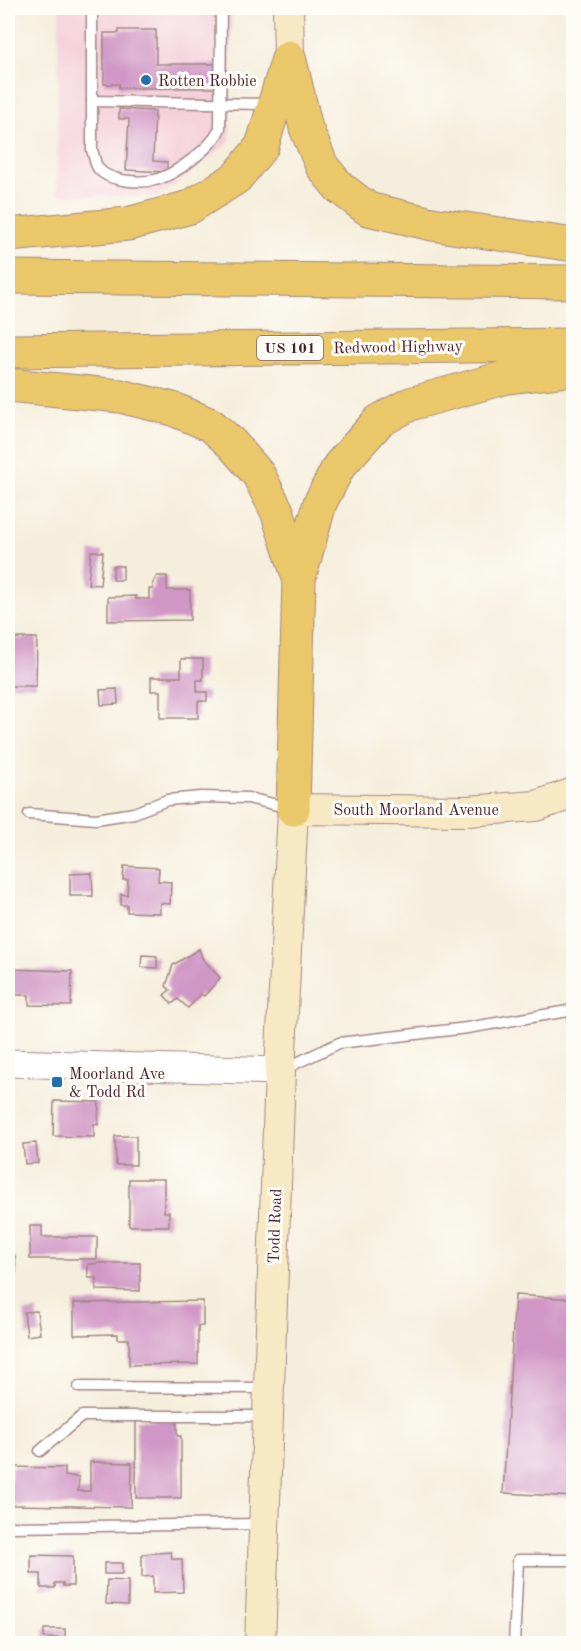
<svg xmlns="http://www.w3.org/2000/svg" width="581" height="1651" viewBox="0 0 581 1651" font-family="'Old Standard TT',serif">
<rect width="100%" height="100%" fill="#fdfcf7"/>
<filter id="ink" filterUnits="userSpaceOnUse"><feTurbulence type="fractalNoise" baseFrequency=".0167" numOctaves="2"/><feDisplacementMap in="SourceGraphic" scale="12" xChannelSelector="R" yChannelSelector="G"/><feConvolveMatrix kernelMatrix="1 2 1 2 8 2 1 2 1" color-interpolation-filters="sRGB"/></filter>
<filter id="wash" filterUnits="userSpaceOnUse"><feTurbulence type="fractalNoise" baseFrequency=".008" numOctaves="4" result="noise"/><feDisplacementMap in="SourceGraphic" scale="24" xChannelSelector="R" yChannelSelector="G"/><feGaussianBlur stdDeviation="1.35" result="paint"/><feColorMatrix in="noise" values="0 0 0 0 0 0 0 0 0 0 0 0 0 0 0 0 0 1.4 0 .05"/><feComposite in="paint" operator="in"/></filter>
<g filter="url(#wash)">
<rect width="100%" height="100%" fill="#f5eedc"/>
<!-- built -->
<polygon fill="#f5cfd9" points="59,8 232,8 230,142 159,197 57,195"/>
<g id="blocks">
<!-- building -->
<g fill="#d096c6">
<polygon points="119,30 156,30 156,64 219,64 219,88 119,88 119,84 104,84 104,33 119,33"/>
<polygon points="119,109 155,111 153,161 167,162 167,172 126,170 129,119 119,119"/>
<polygon points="91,551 103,552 100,585 88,584"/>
<rect x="113" y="566" width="10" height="14"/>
<polygon points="157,576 167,576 167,590 190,590 190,620 108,621 108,597 136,596 136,599 149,599 149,589 153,589 153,583"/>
<polygon points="8,638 37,638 36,686 8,686"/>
<polygon points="181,659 203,659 203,680 197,680 197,692 207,692 207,701 198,701 198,718 160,718 160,691 151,691 151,677 181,677"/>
<polygon points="117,689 118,704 101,705 100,690"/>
<polygon points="124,866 159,868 158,881 171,882 170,904 160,903 160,913 127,912 127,905 121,905 121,894 127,895 128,880 123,880"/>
<polygon points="92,873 93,896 70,896 70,874"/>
<polygon points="199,949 202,958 220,978 204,996 201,994 188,1008 178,999 172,1004 164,995 170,990 166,986 173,965"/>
<polygon points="142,955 157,956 157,968 141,967"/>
<polygon points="8,969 72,971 71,1006 29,1005 29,995 8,995"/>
<polygon points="54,1101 99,1102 98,1125 94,1124 94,1137 53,1136"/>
<polygon points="115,1136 136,1136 136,1165 116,1165"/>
<polygon points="36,1143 38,1163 25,1164 23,1144"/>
<polygon points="129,1179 164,1179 164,1212 169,1212 169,1226 129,1226"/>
<polygon points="30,1226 42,1226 42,1237 97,1237 97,1259 30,1259"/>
<polygon points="8,1256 15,1256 16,1273 8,1273"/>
<polygon points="96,1263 140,1263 140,1291 96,1290 97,1278 88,1278 88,1264 96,1264"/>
<polygon points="515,1295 574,1299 574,1497 503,1493"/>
<polygon points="203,1301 203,1326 198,1326 198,1364 129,1365 129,1339 118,1339 118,1334 74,1335 74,1303"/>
<polygon points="37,1311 40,1334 27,1336 24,1312"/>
<polygon points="136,1420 177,1420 177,1436 181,1436 181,1498 136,1498"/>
<polygon points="90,1462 132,1463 131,1507 10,1505 11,1467 65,1468 65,1476 79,1477 78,1491 90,1491"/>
<polygon points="171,1552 172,1559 182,1559 183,1592 153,1593 153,1576 142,1577 142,1554"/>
<polygon points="31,1555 73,1556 73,1586 63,1586 63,1583 55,1583 55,1588 41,1588 41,1574 31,1574"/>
<rect x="104" y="1563" width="18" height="11"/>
<polygon points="107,1580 128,1581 128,1605 106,1604"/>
<rect x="44" y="1629" width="21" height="9"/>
</g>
</g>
</g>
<g filter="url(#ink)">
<use href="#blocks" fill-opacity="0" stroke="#a08684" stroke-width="1.5"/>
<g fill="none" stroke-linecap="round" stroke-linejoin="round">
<!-- service casing -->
<g stroke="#a08684" stroke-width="13">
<g id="service">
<path d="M92,8V150C94,155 95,164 98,168C108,182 140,183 155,180C175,175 213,147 220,128L221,8"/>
<polyline points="92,101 270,104"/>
<polyline points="29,814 96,819 134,813 167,800 201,797 248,798 290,808"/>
<polyline points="282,1070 339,1043 467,1028 574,1010"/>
<polyline points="79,1387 269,1388"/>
<polyline points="40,1451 82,1416 267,1416"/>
<polyline points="8,1527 264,1524"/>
<polyline points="514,1644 518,1560 574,1560"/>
</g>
</g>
<!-- tertiary casing -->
<g stroke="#a08684" stroke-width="29">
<polyline id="tertiary" points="8,1063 280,1071"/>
</g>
<!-- secondary casing -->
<g stroke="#a08684" stroke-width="32">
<g id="secondary">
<polyline points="288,8 289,57"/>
<polyline points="260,1644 280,1071 293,809 467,811 536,806 574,793"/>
</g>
</g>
<!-- motorway casing -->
<g stroke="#a08684" stroke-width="35">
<g id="motorway">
<polyline points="289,57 306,128 322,166 339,187 368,209 432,224 574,245"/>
<polyline points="8,235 128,224 190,207 236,178 262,146 288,59"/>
<polyline points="8,277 574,282"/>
<polyline points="8,351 574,345"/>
<polyline points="8,385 120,396 173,409 211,425 232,444 258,474 277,511 299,578"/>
<polyline points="293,809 299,578 320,503 339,466 379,421 410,404 507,377 574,369"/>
</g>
</g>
<!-- service -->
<use href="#service" stroke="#fff" stroke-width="10"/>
<!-- tertiary -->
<use href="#tertiary" stroke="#fff" stroke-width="27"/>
<!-- secondary -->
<use href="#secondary" stroke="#f7e9c3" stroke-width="30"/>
<!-- motorway -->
<use href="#motorway" stroke="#eac769" stroke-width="33"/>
</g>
</g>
<!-- markers -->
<g fill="#1f6fb2" stroke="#fdfcf7" stroke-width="2">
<circle cx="146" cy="80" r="6"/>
<rect x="51" y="1076" width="12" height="12" rx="3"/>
</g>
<g text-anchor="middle" stroke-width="6" stroke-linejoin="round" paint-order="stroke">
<!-- shield labels -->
<rect fill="#fdfcf7" stroke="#806168" stroke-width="1.5" x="257" y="336" width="66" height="24" rx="4.5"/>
<g font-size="15" font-weight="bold" fill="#4a1f2b">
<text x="290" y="353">US 101</text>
</g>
<!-- poi labels -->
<g font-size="16" fill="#4a1f2b" stroke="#fdfcf7" text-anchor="start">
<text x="158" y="86">Rotten Robbie</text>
<text x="69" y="1079">Moorland Ave<tspan x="69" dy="18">&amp; Todd Rd</tspan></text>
</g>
<!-- street labels -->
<g font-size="16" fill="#4a1f2b" stroke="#fdfcf7">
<text transform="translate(398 346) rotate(-1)" y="6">Redwood Highway</text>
<text x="416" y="815">South Moorland Avenue</text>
<text transform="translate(274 1226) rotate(-88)" y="6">Todd Road</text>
</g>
</g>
<!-- margin -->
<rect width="581" height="1651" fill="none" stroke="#fdfcf7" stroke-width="30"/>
</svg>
